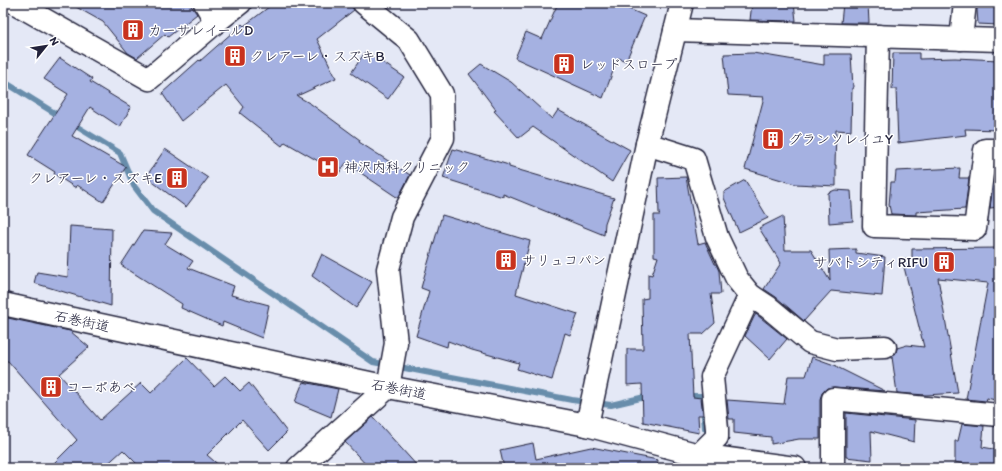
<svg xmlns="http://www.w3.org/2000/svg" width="1002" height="471" viewBox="0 0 1002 471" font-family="Itim,'Klee One',sans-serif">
<rect width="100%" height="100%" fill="#e4e8f6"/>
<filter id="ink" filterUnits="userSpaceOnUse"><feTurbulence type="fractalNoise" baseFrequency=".025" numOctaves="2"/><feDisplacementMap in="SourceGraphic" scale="8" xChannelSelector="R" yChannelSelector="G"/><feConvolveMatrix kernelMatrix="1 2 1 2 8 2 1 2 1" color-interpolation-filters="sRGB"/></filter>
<g filter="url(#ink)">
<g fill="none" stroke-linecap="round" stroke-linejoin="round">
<!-- stream -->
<g stroke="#678dab" stroke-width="6">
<polyline points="3,81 61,117"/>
<polyline points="71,123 120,153 134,186 153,211 373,362 572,400 611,405 649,396"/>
<polyline points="686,396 702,396 705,428"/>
</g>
</g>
<!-- building -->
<g fill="#a5b1e1" stroke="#22223b">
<polygon points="69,3 189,3 197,14 168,37 165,34 137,58 128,53 103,22"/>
<polygon points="274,3 352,3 352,7 354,10 317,39 336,78 297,96 311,104 360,140 359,142 410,175 398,198 346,163 339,173 285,142 282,146 240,113 244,107 226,85 181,121 162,93 199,60 200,61 242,24 244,26"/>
<polygon points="558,3 615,3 645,16 626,61 618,58 603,98 515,58 526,32 542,39"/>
<polygon points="752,3 794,3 796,21 750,20"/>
<polygon points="843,3 868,3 869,23 841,23"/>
<polygon points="977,3 999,3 999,25 978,24 977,10"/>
<polygon points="366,51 404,77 388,99 351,73"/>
<polygon points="753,53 824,65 824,54 851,54 853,88 852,88 851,131 836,130 835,165 836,165 836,186 795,184 745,169 764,97 728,95 724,54"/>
<polygon points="893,53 919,53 919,59 955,58 999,60 999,130 965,129 966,135 898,143 896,89 892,89"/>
<polygon points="60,58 92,79 90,82 131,107 120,127 90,107 72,136 126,167 103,202 77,185 76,188 54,174 55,172 28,155 68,94 44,79"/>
<polygon points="481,64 511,82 552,119 558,110 630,150 612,182 533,127 519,138 494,111 496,110 469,74"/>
<polygon points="165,149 208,178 186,207 146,177"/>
<polygon points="453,149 509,165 509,167 614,198 605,223 604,235 503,194 503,197 443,178"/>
<polygon points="960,168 959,178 969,178 965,209 916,212 916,215 891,214 889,205 891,182 895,182 896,171"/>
<polygon points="994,176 999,176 999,207 990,208"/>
<polygon points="686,177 698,244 705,242 715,264 716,264 719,271 721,294 711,294 715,323 703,334 690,334 693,397 701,398 703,415 698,415 699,433 643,422 642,384 627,385 627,349 643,349 642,299 648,298 648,274 652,275 658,257 654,256 654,215 660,215 659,214 658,178"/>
<polygon points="745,180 768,218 739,232 724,198 724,192"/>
<polygon points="835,190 851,191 853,221 829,223 828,193"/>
<polygon points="442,215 530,241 516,294 578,314 570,335 565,333 552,380 517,369 519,363 472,350 448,341 447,347 416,336 429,291 421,288 424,277"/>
<polygon points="783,216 785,250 811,250 830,281 829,250 856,249 856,253 885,257 882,296 831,291 804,321 776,297 764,289 781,263 759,228"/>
<polygon points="70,226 112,229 111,306 34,283 37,272 68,277"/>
<polygon points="143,231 172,233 165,244 193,261 188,268 234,286 231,295 269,305 262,338 223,322 222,326 181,308 182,304 121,265"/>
<polygon points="999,248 999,401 987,398 986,401 966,399 988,283 938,278 958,393 926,395 897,393 892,357 896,353 897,348 907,345 924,347 902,259 912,260 912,249"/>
<polygon points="322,254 372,282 356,308 312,276"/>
<polygon points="756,314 787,339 770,359 745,336 754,317"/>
<polygon points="3,317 70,331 89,347 59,374 100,420 141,383 151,393 187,358 214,386 225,376 240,391 249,383 287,432 269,450 242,420 207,455 222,468 141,468 123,450 103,468 49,468 77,440 8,361 3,361"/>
<polygon points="812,357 837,366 837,367 885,391 834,387 827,388 822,393 820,399 820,439 799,439 771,444 771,437 734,433 734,419 729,419 727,400 784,404 788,376 806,376"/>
<polygon points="303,382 338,389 331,417 295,402"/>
<polygon points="846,413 915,420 914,442 871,431 872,460 846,457"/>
<polygon points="373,417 419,468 369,468 345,442"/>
<polygon points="962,424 984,426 982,447 999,450 999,468 984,468 955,462 955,441 958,441"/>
<polygon points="533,443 536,459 591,447 658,460 657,468 504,468 500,450"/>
</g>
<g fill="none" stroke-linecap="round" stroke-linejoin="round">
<!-- minor casing -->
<g stroke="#22223b" stroke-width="25">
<g id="minor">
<polyline points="15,3 149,79 216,22 240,3"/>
<polyline points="205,3 216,22"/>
<polyline points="675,30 999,40"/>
<polyline points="878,36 874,226 975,229 985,150 999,150"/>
<polyline points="961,39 965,3"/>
<polyline points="647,144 694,159 717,237 737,279 750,295 768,307 810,342 837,349 885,347"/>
<polyline points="587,425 647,144 682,3"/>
<polyline points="298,468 388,387 396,343 388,269 402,217 443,138 442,94 409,40 364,3"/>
<polyline points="702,468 699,455 717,437 717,429 712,377 750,295"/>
<polyline points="833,468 833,399 999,415"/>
</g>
</g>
<!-- tertiary casing -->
<g stroke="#22223b" stroke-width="25">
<polyline id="tertiary" points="3,304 388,387 587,425 699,455 795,468"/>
</g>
<!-- minor -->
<use href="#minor" stroke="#fff" stroke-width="22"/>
<!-- tertiary -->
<use href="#tertiary" stroke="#fff" stroke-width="22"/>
</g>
</g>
<!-- icons -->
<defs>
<g id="building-square" transform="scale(1.15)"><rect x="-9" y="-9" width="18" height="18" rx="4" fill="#c8321e" stroke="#fff"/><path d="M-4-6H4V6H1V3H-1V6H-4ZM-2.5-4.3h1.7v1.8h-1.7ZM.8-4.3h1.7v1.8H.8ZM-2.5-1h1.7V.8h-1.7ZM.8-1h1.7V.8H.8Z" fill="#fff"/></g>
<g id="hospital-square" transform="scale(1.15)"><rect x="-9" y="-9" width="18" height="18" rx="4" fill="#c8321e" stroke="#fff"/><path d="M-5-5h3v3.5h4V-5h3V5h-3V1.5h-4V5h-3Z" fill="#fff"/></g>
</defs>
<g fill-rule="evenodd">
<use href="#building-square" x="133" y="30"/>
<use href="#building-square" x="235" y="56"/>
<use href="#building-square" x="564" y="64"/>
<use href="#building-square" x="773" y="139"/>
<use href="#hospital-square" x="328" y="167"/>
<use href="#building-square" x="177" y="178"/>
<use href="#building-square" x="506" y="260"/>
<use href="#building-square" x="944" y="262"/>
<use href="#building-square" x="51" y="387"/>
</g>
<g text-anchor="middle" stroke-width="3" stroke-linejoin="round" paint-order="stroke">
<!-- poi labels -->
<g font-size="14" fill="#22223b" stroke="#fff" text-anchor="start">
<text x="148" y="35">カーサレイールD</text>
<text x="250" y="61">クレアーレ・スズキB</text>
<text x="580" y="69">レッドスロープ</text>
<text x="788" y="144">グランソレイユY</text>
<text x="344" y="172">神沢内科クリニック</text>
<text x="162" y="183" text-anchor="end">クレアーレ・スズキE</text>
<text x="522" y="265">サリュコパン</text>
<text x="928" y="267" text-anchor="end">サバトシティRIFU</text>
<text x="66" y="392">コーポあべ</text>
</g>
<!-- street labels -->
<g font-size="14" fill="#22223b" stroke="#fff">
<text transform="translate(82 321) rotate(12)" y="5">石巻街道</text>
<text transform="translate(399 389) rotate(11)" y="5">石巻街道</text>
</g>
</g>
<!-- margin -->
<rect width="1002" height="471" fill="none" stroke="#fff" stroke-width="16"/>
<rect x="8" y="8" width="986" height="455" fill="none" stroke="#22223b" stroke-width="1.5" filter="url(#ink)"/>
<!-- north arrow -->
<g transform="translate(46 46) rotate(60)" stroke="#ffffff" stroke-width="3" paint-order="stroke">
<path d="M0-3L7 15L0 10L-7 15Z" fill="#22223b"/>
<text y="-6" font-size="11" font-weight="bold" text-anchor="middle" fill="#22223b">N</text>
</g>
</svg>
